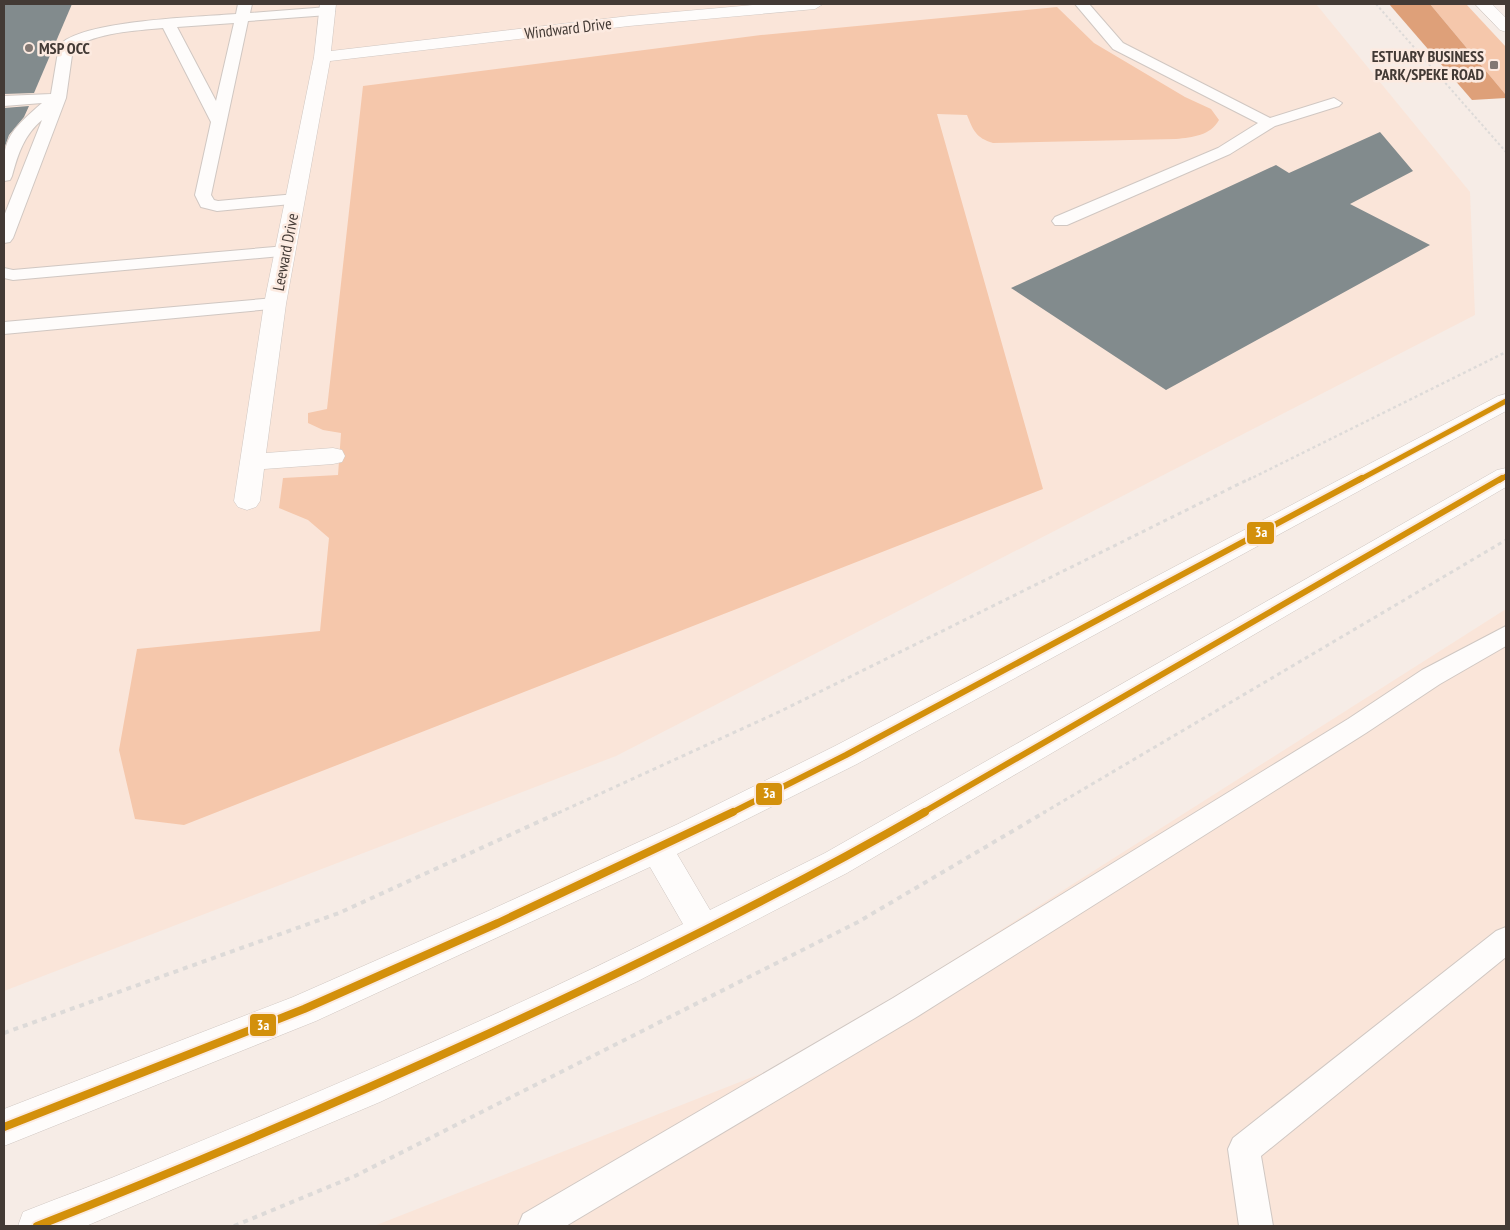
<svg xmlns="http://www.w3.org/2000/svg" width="1510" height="1230" viewBox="0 0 1510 1230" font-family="'PT Sans Narrow',sans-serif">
<rect width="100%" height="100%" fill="#f6ece6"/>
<!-- built -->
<g fill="#fae5d9">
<polygon points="4,4 1316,4 1470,192 1475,315 616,756 4,991"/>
<polygon points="1506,609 1506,1226 374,1226 796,1060"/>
</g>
<!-- green -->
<g fill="#f5c7ab">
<polygon points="1430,4 1466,4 1506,47 1506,95"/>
<path d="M1057,7L1094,43L1185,97L1211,109L1219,120C1210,136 1193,137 1176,139L993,143C976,138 973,130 967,115L937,114L1043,489L184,825L135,819L119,750L137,649L320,631L329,538L308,520L279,508L283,478L338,475L341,433L323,430L308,423V413L327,409L363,86L761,35Z"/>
</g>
<!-- water -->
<polygon fill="#dea079" points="1389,4 1430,4 1506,95 1506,98 1472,100"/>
<!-- building -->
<g fill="#828b8d">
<polygon points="4,4 72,4 34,93 4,94"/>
<polygon points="29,106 24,117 9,135 4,149 4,108"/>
<polygon points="1380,132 1413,171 1350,204 1430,245 1166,390 1011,288 1276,165 1289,173"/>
</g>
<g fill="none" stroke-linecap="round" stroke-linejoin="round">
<!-- service casing -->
<g stroke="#d0c7c2" stroke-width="2">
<g id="service">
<path d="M238,4H252L250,13L328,7L335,11L328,15L248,21L211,195L214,200L218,201L296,194L302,195L304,199L302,203L217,211L201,207L195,195L211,122L163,28C133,31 99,32 73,48L66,98L13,238L10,242L4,243V216L42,120C24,135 18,154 12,176L10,180L4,181C1,139 11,130 42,103L4,106V96L51,94L59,46C78,20 202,17 236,14ZM234,23L216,101L177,27Z"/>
<polygon points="1075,4 1089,4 1123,43 1270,118 1334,98 1342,103 1339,106 1275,126 1230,154 1067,225 1055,225 1052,221 1055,217 1218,148 1258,123 1113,49"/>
<polygon points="286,246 292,247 295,251 292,255 13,280 4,278 4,268 13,270"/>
<polygon points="275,298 282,300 284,304 282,308 4,334 4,322"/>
<polygon points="1506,626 1506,646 1440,684 1366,733 915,1018 566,1226 518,1226 523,1214 893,998 1348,719 1422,670"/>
<polygon points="1506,927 1506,957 1261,1156 1273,1226 1239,1226 1228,1149 1233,1138 1496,931"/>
</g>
</g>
<!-- minor casing -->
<g stroke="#d0c7c2" stroke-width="1">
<g id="minor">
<polygon points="320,4 336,4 331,51 629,16 765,4 823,4 815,9 629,26 330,61 286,304 266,453 333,448 342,450 345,456 342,462 333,464 264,469 260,501 256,507 247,510 238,507 234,501 264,304 314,57"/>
<polygon points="1475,4 1492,4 1506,18 1506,32 1500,30"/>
</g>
</g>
<!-- trunk casing -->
<g stroke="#d0c7c2" stroke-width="1">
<path id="trunk" d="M1506,394V411L857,764L677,854L710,910L825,853L1497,470L1506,468V487L847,873L638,981L380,1102L86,1226H18L23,1212C63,1196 103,1182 143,1165C325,1090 507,1013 683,924L650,867L316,1021L4,1146V1109L293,997L486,912L678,824L835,746L1498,396Z"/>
</g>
<!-- path-far3 -->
<polyline stroke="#dddad8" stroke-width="2" stroke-dasharray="2.5 2.5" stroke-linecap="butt" points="1376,4 1506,152"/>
<!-- path-far2 -->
<polyline stroke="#dddad8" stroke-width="2.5" stroke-dasharray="3 3" stroke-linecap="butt" points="1248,480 1506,352"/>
<!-- path-far1 -->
<g stroke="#dddad8" stroke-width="3" stroke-dasharray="4 4" stroke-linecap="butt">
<polyline points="558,813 781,711 1251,478"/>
<polyline points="1043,813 1506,540"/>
</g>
<!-- path -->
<g stroke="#dddad8" stroke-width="4" stroke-dasharray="5 5" stroke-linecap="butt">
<polyline points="4,1033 339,913 560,812"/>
<polyline points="234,1226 355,1176 858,922 1045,812"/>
</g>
<!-- service -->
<use href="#service" fill="#fefcfb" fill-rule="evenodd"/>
<!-- minor -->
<use href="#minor" fill="#fefcfb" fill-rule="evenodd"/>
<!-- trunk -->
<use href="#trunk" fill="#fefcfb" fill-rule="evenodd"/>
<!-- bus-1-far2 casing -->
<g stroke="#fceae0" stroke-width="8">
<g id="bus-1-far2">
<polyline points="1359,480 1506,401"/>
<polyline points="1500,480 1506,476"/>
</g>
</g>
<!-- bus-1-far1 casing -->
<g stroke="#fceae0" stroke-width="10">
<g id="bus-1-far1">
<polyline points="731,813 846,755 1362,478"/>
<polyline points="922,813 1502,478"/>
</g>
</g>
<!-- bus-1 casing -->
<g stroke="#fceae0" stroke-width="12">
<g id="bus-1">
<polyline points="4,1127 304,1009 498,923 733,812"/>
<path d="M37,1226C190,1166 341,1101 490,1033C638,965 784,893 925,812"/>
</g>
</g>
<!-- bus-1-far2 -->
<use href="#bus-1-far2" stroke="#d3900b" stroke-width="5"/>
<!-- bus-1-far1 -->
<use href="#bus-1-far1" stroke="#d3900b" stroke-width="6"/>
<!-- bus-1 -->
<use href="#bus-1" stroke="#d3900b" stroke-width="8"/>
</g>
<!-- markers -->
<g fill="#827873" stroke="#fceae0" stroke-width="2">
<circle cx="29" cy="48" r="5"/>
<rect x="1489" y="60" width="10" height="10" rx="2.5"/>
</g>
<g text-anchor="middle" stroke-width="5" stroke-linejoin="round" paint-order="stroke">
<!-- far-street labels -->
<g font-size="16" fill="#433a35" stroke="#fceae0">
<text transform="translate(568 28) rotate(-7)" y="6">Windward Drive</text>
<text transform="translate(285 252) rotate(-79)" y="6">Leeward Drive</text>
</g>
<!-- far-poi labels -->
<g font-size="16" font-weight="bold" fill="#433a35" stroke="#fceae0" text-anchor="start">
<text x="39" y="54">MSP OCC</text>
<text x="1484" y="62" text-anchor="end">ESTUARY BUSINESS<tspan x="1484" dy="18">PARK/SPEKE ROAD</tspan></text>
</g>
</g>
<g stroke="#fceae0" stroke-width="2">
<rect x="1246" y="521" width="29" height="24" rx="5" fill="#d3900b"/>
<rect x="755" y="782" width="28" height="24" rx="5" fill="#d3900b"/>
<rect x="249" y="1013" width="28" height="24" rx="5" fill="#d3900b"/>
</g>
<g font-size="14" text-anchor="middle" font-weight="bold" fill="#fff">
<text x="1261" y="537">3a</text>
<text x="769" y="798">3a</text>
<text x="263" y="1030">3a</text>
</g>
<!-- border -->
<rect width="1510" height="1230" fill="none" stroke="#433a35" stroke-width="10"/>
</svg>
